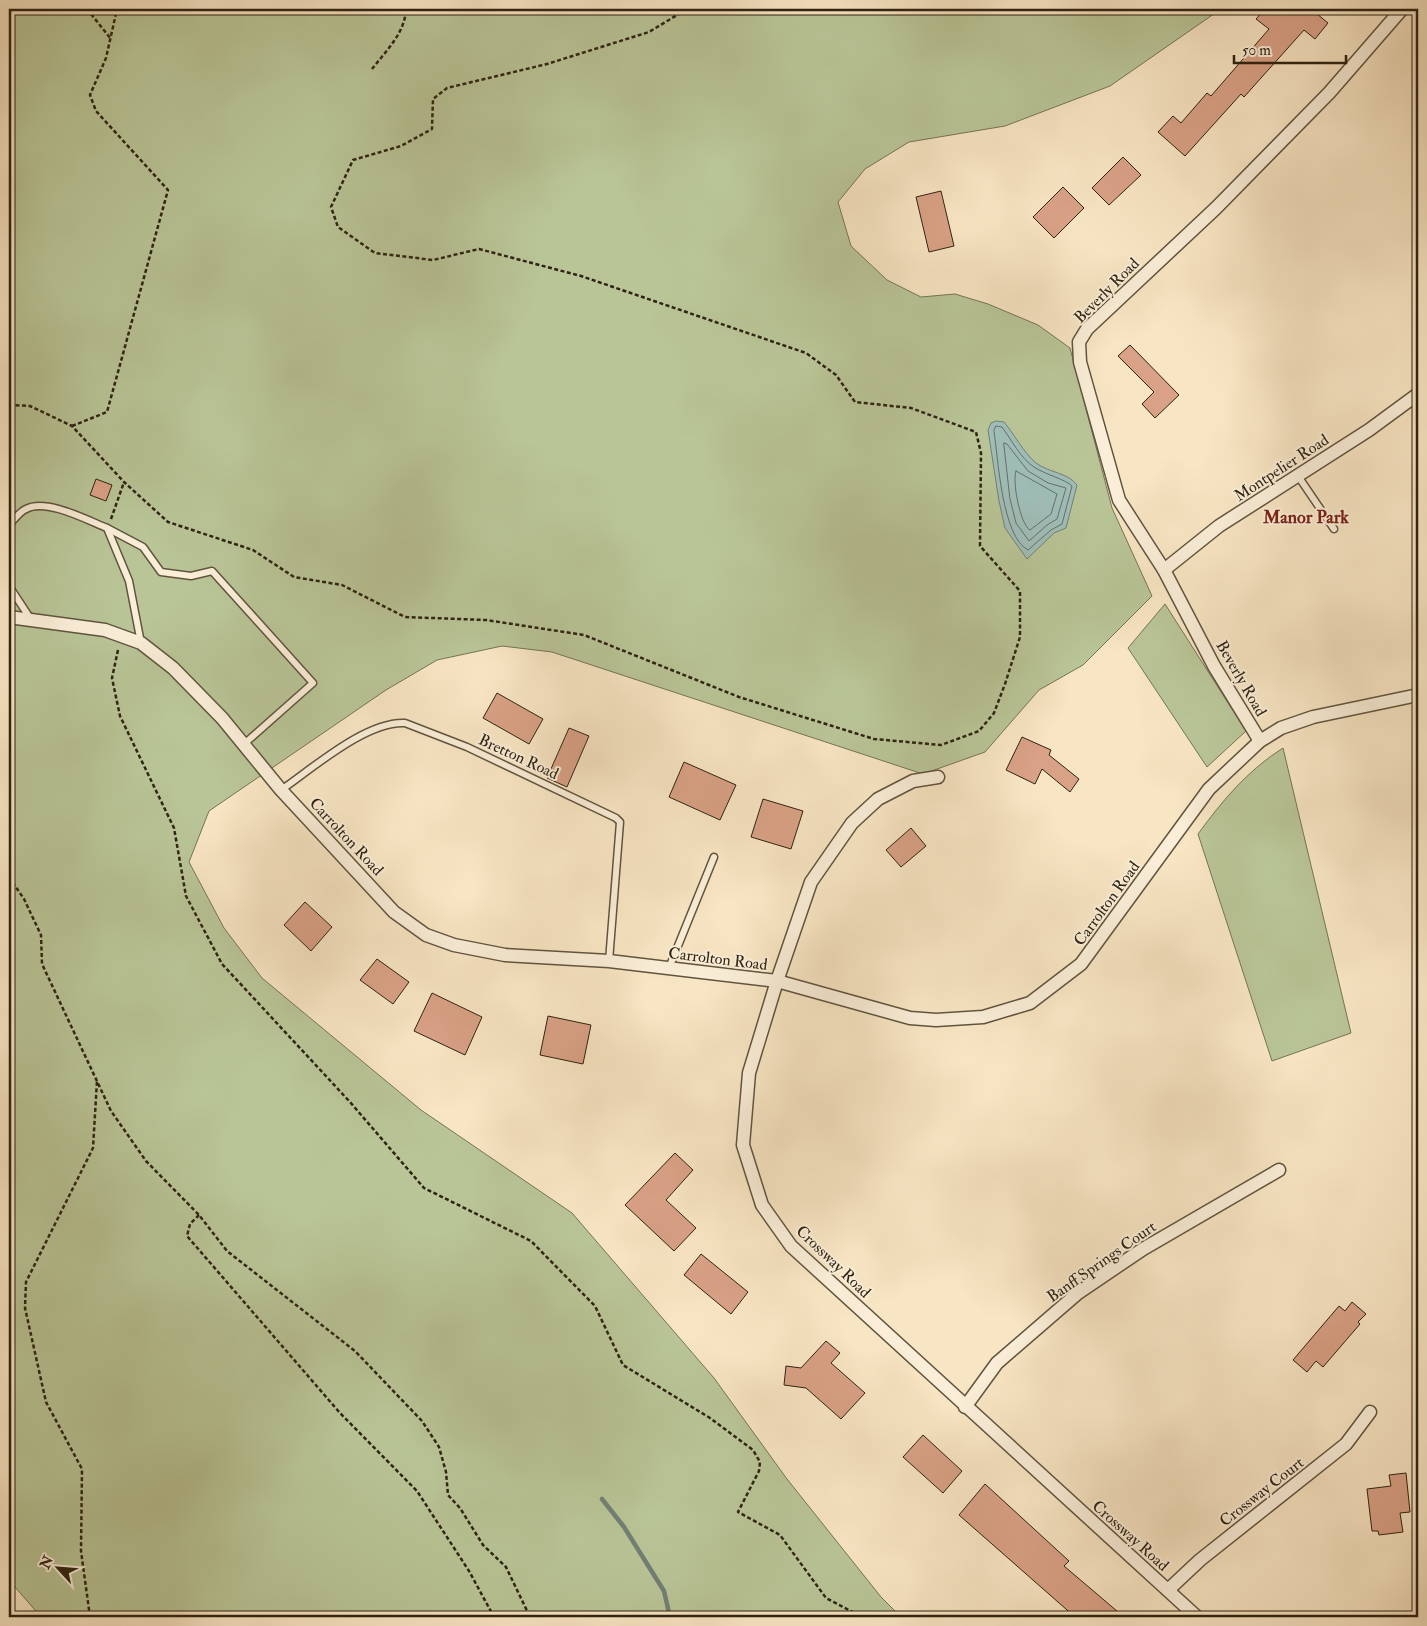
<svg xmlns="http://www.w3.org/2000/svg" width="1427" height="1626" viewBox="0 0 1427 1626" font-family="'IM FELL Double Pica',serif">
<rect width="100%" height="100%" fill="#f8e5c3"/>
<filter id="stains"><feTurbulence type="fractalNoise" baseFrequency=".004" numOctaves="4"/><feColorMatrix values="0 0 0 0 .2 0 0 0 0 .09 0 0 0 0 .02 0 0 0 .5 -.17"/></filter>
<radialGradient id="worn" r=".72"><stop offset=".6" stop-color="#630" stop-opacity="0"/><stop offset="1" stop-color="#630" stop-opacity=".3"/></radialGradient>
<!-- green -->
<g fill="#b9c597" stroke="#747454">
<polygon points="9,9 1221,9 1110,86 1005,126 909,142 865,169 838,202 851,246 887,280 921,297 955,294 988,304 1038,325 1070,348 1112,508 1152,596 1083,665 1039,690 985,752 923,774 552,652 502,646 437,660 386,690 209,811 189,862 224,928 262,978 421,1110 572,1213 714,1378 787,1479 881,1597 901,1617 41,1617 9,1580"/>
<polygon points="1165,604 1246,731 1207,767 1128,648"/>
<path d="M1283,748L1351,1033L1272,1061L1198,834C1222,801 1248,770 1283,748Z"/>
</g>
<!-- water -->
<path fill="#9fbeb9" stroke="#728076" d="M996,421L1004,422C1014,434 1024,453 1036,463C1049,473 1067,472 1077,485L1066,528L1054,533L1027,559L1005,528L999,501L988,430L991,423Z"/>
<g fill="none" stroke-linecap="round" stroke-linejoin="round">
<!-- shore -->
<g stroke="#667066" stroke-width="1">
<path d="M996,426L1002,427C1011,439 1021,459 1034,467C1044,474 1067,480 1072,486L1062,524L1051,530L1028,550C1002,537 998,458 994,431Z"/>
<polygon points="1004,443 1007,444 1028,471 1048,483 1066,488 1057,519 1047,525 1029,541 1016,523 1010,499"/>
<path d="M1016,471L1057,494L1051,514L1030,530C1020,524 1012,481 1016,471Z"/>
</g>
<!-- stream -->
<polyline stroke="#728076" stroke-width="4.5" points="602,1499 624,1527 664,1591 670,1617"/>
</g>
<!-- building -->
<g fill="#d9a186" stroke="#2e2312">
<polygon points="1265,9 1311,9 1328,23 1315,39 1304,30 1244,97 1241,94 1185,156 1158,132 1173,116 1181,123 1207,93 1211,96 1269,29 1256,19"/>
<polygon points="1123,157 1141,175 1109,205 1092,188"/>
<polygon points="1063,187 1084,208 1054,238 1033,217"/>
<polygon points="941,191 954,246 929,252 916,197"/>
<polygon points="1130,345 1179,395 1155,418 1142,404 1154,392 1118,356"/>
<polygon points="96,479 112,485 106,501 90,495"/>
<polygon points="497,693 543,719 529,744 483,718"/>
<polygon points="569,728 589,736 567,787 547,778"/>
<polygon points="1022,737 1051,750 1049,755 1079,779 1070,792 1042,769 1035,784 1006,770"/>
<polygon points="684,762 736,785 720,820 669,797"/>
<polygon points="763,799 803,811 791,849 751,837"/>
<polygon points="911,828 926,846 901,867 886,850"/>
<polygon points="305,902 332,927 311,951 284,925"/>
<polygon points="377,959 409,982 393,1004 360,980"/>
<polygon points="432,993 482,1017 465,1055 414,1031"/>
<polygon points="548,1016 591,1025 583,1064 540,1055"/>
<polygon points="675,1153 693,1170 666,1200 696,1228 674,1251 625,1205"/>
<polygon points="701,1254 748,1292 731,1314 684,1275"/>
<polygon points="1352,1302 1366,1314 1358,1322 1360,1324 1323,1367 1316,1361 1307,1372 1293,1360 1339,1306 1345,1311"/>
<polygon points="826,1341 840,1353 831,1363 865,1393 841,1419 806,1388 784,1385 786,1366 801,1368"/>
<polygon points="923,1435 962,1471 943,1493 903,1457"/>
<polygon points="1406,1473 1410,1512 1400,1513 1403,1532 1379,1535 1378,1531 1372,1531 1367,1489 1391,1486 1389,1475"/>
<polygon points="985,1484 1069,1561 1064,1566 1124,1617 1075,1617 959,1515"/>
</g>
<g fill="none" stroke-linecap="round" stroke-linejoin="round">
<!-- service casing -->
<g stroke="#60543e" stroke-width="9">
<g id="service">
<polyline points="1298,476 1334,529"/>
<path d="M9,525C14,520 19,512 26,509C46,498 87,520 107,528L129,581L141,643"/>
<polyline points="107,528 143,547 161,572 191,576 212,571 313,683 244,744"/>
<polyline points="9,586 30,618"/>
<path d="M281,790C313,768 366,721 405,723L467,747L616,818L620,822L609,961"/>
<polyline points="669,968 714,857"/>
</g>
</g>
<!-- minor casing -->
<g stroke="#60543e" stroke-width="15">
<g id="minor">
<polyline points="1164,570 1219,526 1369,430 1418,394"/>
<polyline points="9,617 105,630 141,643 173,668 222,718 281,790 394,912 426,935 454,945 505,955 609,961 777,981 910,1018 936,1020 983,1017 1030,1003 1081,964 1209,789 1260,741 1281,728 1313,717 1418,695"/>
<polyline points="1260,741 1214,666 1164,570 1119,500 1080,362 1079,342 1087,329 1216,208 1329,93 1402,9"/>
<polyline points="938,777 913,781 878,799 852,823 811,882 777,981 749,1073 743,1145 762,1205 791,1246 1197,1617"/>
<polyline points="965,1407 997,1363 1078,1293 1143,1249 1279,1170"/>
<polyline points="1168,1590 1200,1560 1346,1444 1370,1412"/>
</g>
</g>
<!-- path -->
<g stroke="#2e2312" stroke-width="2.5" stroke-dasharray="4 2.5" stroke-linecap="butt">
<polyline points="87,9 111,39"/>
<path d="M372,69C386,51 405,33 406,9"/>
<polyline points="9,405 30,406 72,426 124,482 168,522 253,550 294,577 342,585 405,617 486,620 584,635 739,697 874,739 941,745 979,731 994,713 1005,684 1020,637 1020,591 980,546 981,453 976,432 911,408 855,402 836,375 806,353 581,276 479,249 433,260 375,253 338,227 331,207 353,160 401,146 432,129 433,99 447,88 547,64 649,32 687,9"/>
<polyline points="72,426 107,412 168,190 96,111 90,95 106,58 117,9"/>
<polyline points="111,519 124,482"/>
<polyline points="118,650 112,678 120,716 174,828 186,896 222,964 350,1102 424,1188 531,1241 595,1306 623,1365 710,1418 753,1450 760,1462 759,1471 738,1512 780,1535 826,1598 862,1617"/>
<polyline points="9,877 24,899 41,935 42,964 111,1111 146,1161 199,1215 227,1251 355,1351 422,1421 439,1447 446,1472 448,1495 460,1508 483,1545 506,1567 530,1617"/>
<polyline points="199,1215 190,1224 187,1236 340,1413 417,1491 469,1571 494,1617"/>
<polyline points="90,1617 81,1551 82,1469 46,1402 25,1308 26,1282 93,1148 97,1081"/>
</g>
<!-- service -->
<use href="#service" stroke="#faeed8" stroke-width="6"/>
<!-- minor -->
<use href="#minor" stroke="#faeed8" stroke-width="12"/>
</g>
<g text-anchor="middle" stroke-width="4" stroke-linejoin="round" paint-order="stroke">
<!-- street labels -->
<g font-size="16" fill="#2e2312" stroke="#faeed8">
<text transform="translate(1106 290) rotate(-45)" y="6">Beverly Road</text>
<text transform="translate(1281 467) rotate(-33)" y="6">Montpelier Road</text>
<text transform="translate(1242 678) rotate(60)" y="6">Beverly Road</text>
<text transform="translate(519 756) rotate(25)" y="6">Bretton Road</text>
<text transform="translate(347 836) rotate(47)" y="6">Carrolton Road</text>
<text transform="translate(1106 903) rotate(-54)" y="6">Carrolton Road</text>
<text transform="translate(718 958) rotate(7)" y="6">Carrolton Road</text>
<text transform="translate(834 1261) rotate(44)" y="6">Crossway Road</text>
<text transform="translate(1101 1261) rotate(-35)" y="6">Banff Springs Court</text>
<text transform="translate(1261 1491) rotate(-38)" y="6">Crossway Court</text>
<text transform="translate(1131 1535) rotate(42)" y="6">Crossway Road</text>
</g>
<!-- neighbourhood labels -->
<g font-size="18" font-weight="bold" fill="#7a1f14" stroke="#faeed8">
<text x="1306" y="523">Manor Park</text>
</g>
</g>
<!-- margin -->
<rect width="1427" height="1626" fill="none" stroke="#f8e5c3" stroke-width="30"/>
<rect x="10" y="10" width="1407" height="1606" fill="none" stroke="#2e2312" stroke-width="2.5"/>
<rect x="15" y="15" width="1397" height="1596" fill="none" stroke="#2e2312"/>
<!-- north arrow -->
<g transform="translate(58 1568) rotate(296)" stroke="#faeed8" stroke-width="4" paint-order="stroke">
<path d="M0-4L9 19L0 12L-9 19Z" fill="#2e2312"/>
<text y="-8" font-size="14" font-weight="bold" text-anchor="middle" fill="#2e2312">N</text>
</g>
<!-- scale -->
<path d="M1234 55v8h112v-8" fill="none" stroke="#2e2312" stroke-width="2.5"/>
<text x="1242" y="55" font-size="15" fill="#2e2312" stroke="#faeed8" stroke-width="4" paint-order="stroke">50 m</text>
<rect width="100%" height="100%" filter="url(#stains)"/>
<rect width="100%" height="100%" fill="url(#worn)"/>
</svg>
